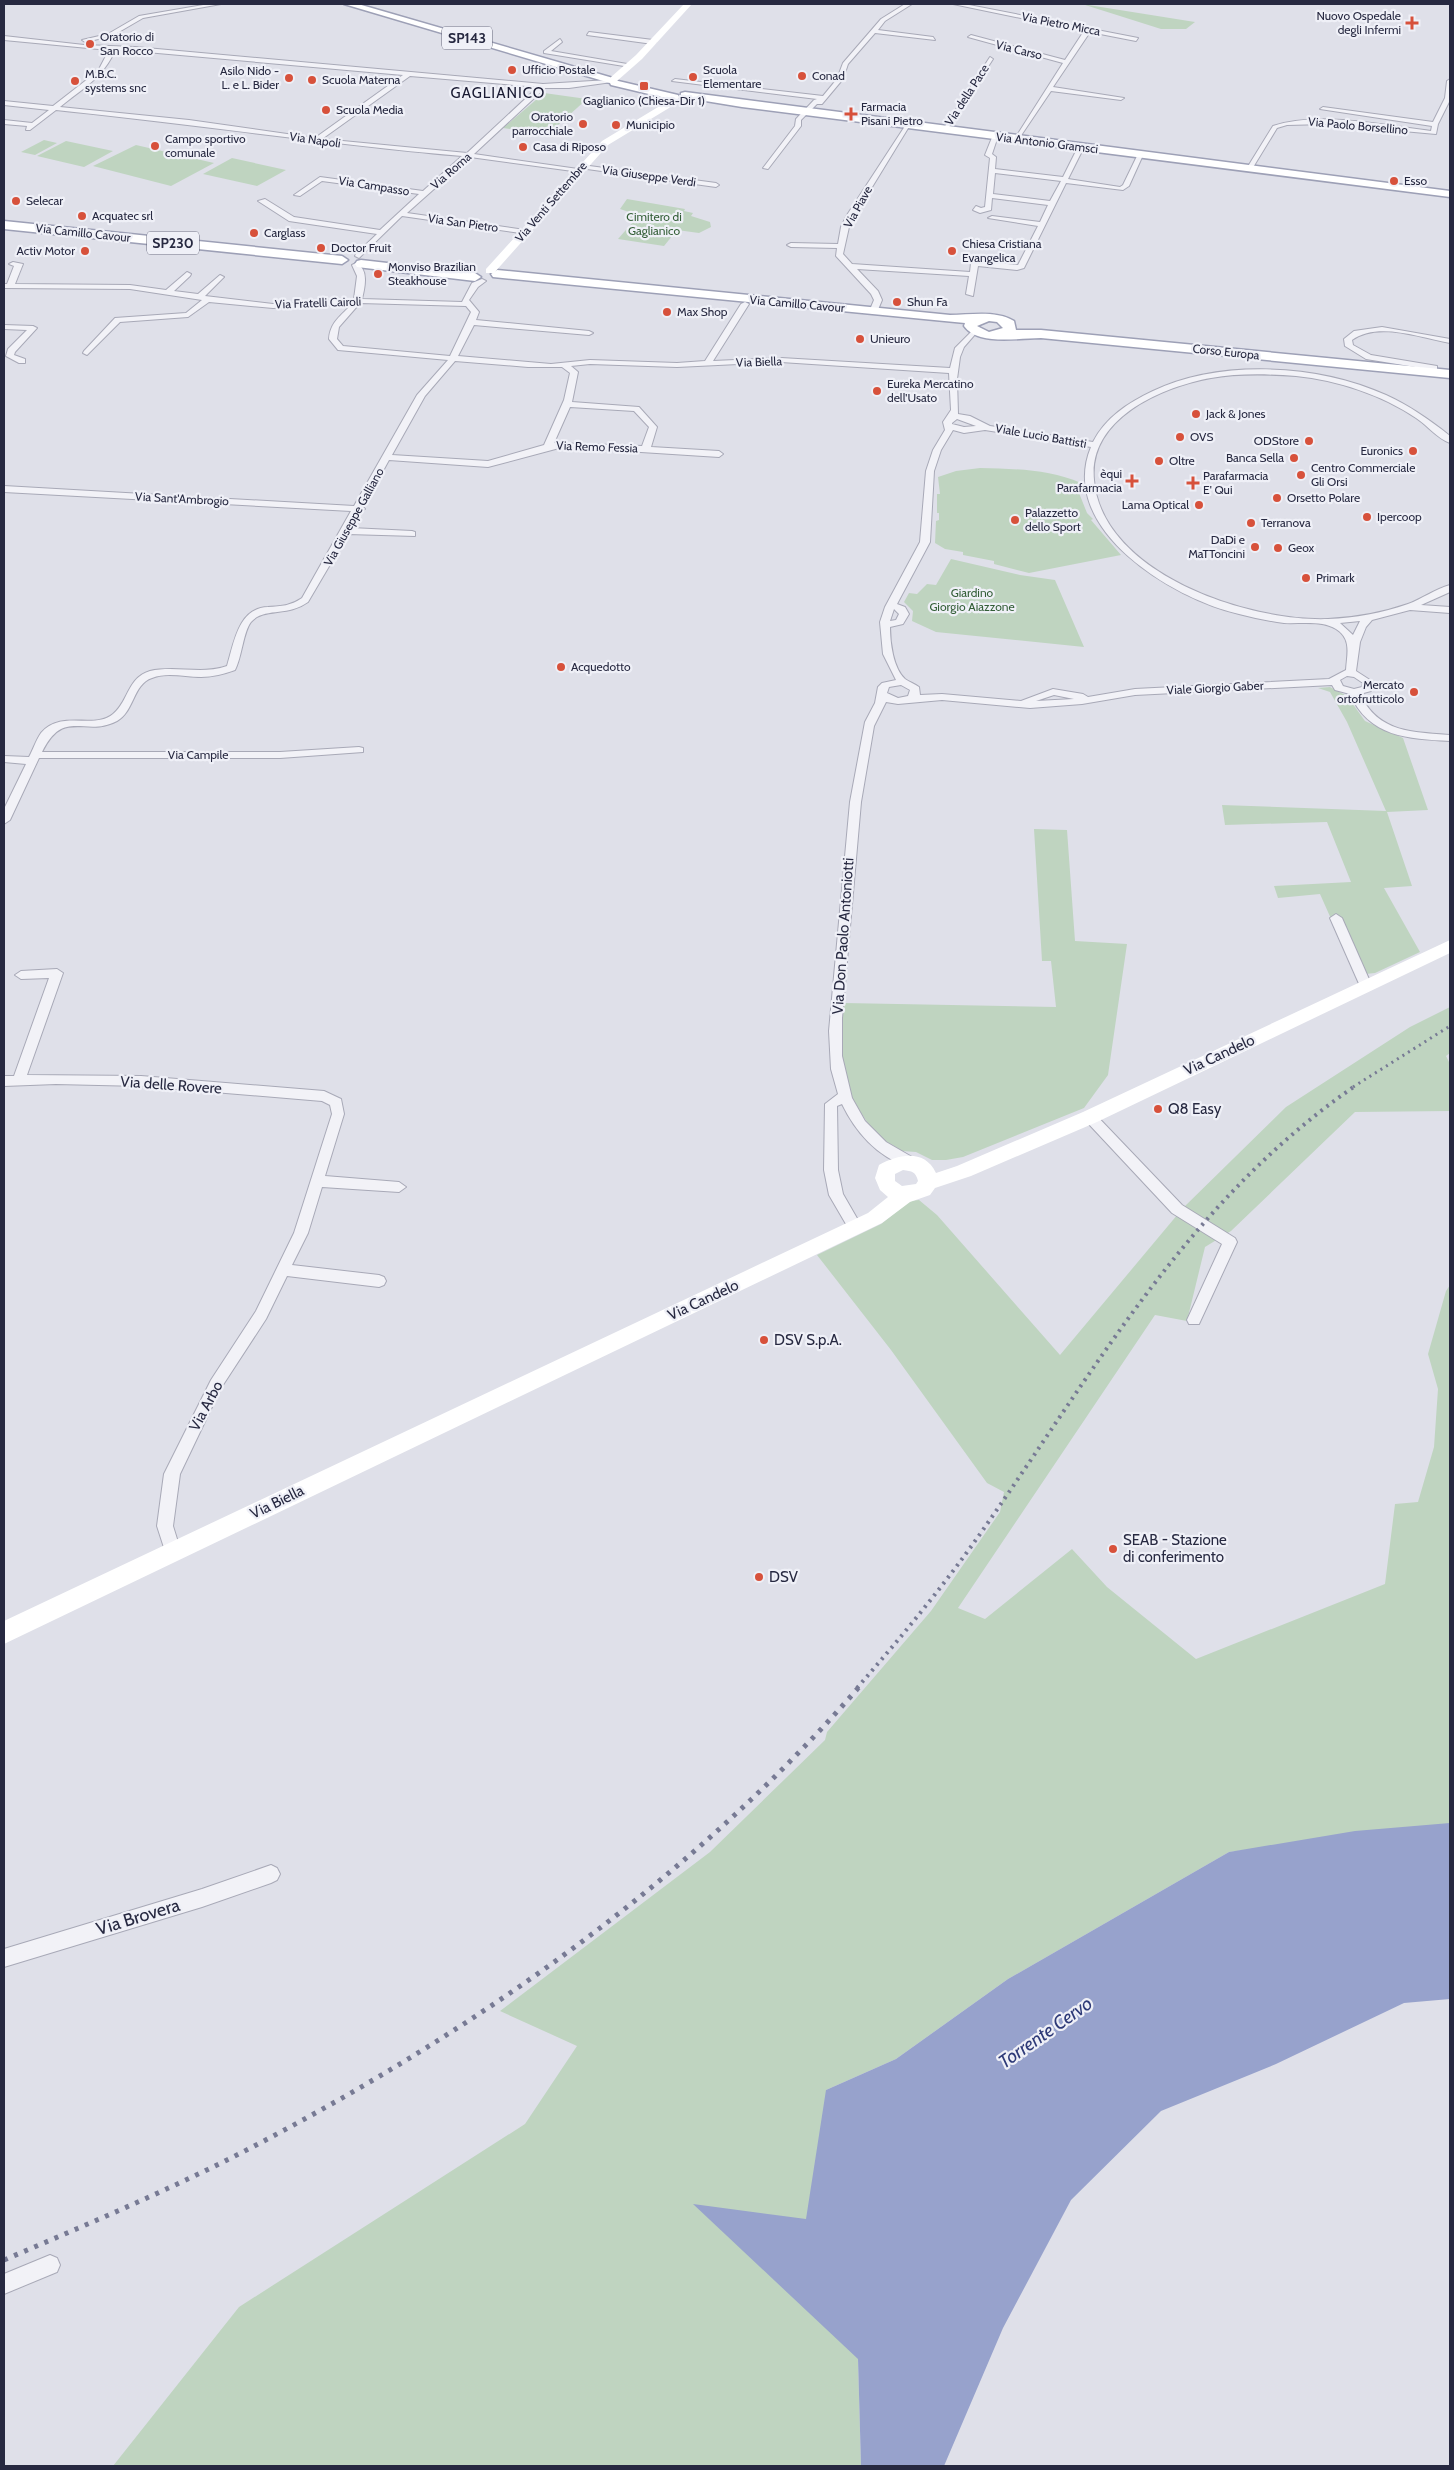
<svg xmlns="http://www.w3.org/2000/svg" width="1454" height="2470" viewBox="0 0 1454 2470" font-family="Cabin,sans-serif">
<rect width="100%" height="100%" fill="#dfe0e9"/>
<!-- green -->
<g fill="#bfd4c0">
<polygon points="1082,4 1195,22 1186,29 1161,29"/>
<polygon points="544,93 587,99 548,134 503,128"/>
<polygon points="44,140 57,143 35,155 21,152"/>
<polygon points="66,141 113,151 84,167 37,156"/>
<polygon points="136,145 214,163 171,186 93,166"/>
<polygon points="232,158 286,170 257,186 203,174"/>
<polygon points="627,199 685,209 684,211 693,213 691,216 710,222 711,227 699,233 677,230 664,246 618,239 632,223 627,217 632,213 620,209"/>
<path d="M980,468C1015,469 1049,469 1081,483L1082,493H1079L1087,513L1093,519L1091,520L1121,555L1029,573L994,564V561L963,555V552L945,549L935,543L936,521L939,520V513H937V494H940L938,477L956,471Z"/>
<polygon points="951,559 1020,575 1055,580 1084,647 936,632 912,621 913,611 904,602 909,593 917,594 927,584 936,585"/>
<polygon points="1330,687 1347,696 1365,721 1403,738 1428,810 1387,812 1412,886 1384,888 1420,952 1375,973 1356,975 1320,894 1278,898 1274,886 1351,882 1327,822 1225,825 1222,805 1386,811 1347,722 1330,692 1318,688"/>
<path d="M1034,829L1067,830L1075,941L1127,944L1108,1075L1084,1108L963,1157L946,1160H932L916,1152L902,1151L891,1144L885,1145C864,1120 842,1089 841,1054C840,1038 843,1020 844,1003L1056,1007L1051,961H1042Z"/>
<polygon points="1450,1007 1450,1053 1446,1056 1450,1064 1450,1111 1355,1112 1231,1231 1205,1247 1187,1321 1155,1315 958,1608 985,1619 1072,1549 1107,1587 1196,1659 1385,1584 1395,1504 1418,1502 1434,1447 1438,1389 1428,1354 1446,1291 1450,1285 1450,1825 1229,1852 1008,1979 896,2059 826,2090 858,2359 861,2466 113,2466 239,2307 525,2124 577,2046 500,2011 710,1852 825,1740 827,1732 931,1611 1000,1512 1004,1492 987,1483 891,1350 817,1255 881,1224 910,1201 919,1200 937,1215 1060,1355 1183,1208 1286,1107 1410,1027"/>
</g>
<!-- water -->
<polygon fill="#97a2cc" points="1450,1823 1450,1999 1404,2003 1276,2064 1161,2111 1071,2200 1003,2328 944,2466 861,2466 858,2359 693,2204 806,2219 826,2090 896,2059 1008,1979 1229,1852 1355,1831"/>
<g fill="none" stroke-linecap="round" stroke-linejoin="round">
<!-- street casing -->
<g stroke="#a8a9b7" stroke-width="2">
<g id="street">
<polygon points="209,4 221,4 143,18 112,36 85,42 82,40 108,34 139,16"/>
<polygon points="905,4 912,4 885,21 878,30 933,37 935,40 875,33 848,64 843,79 822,104 817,104 801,120 801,126 768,169 763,168 795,126 796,119 814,100 817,99 672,81 675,79 823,96 837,79 843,63 881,19"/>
<polygon points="953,4 964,4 1138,38 1136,41 1090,32 1053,87 1124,98 1121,100 1051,91 1018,140 1014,140 1063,63 968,37 971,35 1065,60 1084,31"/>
<polygon points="589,32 653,40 656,42 653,44 587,35"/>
<path d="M4,36L84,45L135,47L543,84L609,80L612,82L569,88H545L474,154L578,169L580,172L470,157L407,213L525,230L529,232L528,234L402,216L359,258L355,256L356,254L377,234L289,221L258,201L265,199L294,217L380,230L419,194L322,181L300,196L294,195L320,177L423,191L462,156C326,144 192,124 56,110L30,130H26L27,126L4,124V120L32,123L49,110L4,105V101L53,106L98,71L109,50L4,40ZM115,50L135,51L403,75L315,138L189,120L60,107C82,89 104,77 115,50ZM410,76L538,87L467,153L322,139Z"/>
<polygon points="560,39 562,42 551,51 633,65 630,67 544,53 544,51"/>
<polygon points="990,57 993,59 947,130 942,131"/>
<path d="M1450,79V100L1438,124L1436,134L1326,124L1287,125L1277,128L1252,169L1247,168L1273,126C1319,111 1383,125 1431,131L1432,126L1320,109L1323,107L1433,122L1445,98L1447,81Z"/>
<path d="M907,123L910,125L855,215L849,227L843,254L852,264L970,272L971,263L975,261L1018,265L1038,226L988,218L992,216L1040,222L1048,205L992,198L991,210L980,213L973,210L976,206L981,208L985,207L990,158L985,155L993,135L998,136L992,154L996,157L995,169L1063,177L1078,147L1081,145L1084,147L1068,179L1120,187L1123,185L1138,154L1143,155L1129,186L1123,190L1066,183L1024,268L1017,270L978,266L973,296L966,294L969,276L857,269L878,291L882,300L877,312L873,314L869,312L874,300L871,294L836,256L837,248L791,247L787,245L791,243L838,244L841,227L847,215ZM995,173L1061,181L1050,201L993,194Z"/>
<polygon points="582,165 716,183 719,185 716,187 580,168"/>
<path d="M13,262L23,264L15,284L130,285L166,290L187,272L191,274L190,276L174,291L198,294L220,275L224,277L205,296L273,304L354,299L357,276L352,265L356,263C369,269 365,287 362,299L462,302L472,283L482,279L486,281L478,287L469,300L479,312L476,320L589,331L593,333L589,335L474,325L458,356L551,364L590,360L677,363L705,361L741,304L745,302L749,304L713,361L781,358L950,368L955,348L974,329L978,331L964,347L960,357L957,379L958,414L970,416L990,426L1093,442C1106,417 1128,403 1153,391C1220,359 1318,364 1386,395C1410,406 1430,420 1450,436V443C1438,439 1427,425 1416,418C1382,395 1337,380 1296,376C1268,374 1239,373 1211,378C1161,387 1088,419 1094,480C1102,574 1249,622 1328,619C1355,618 1382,613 1408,604C1422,599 1435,589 1450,585V592L1421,605L1450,607V613L1410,610L1372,620L1366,627L1360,642L1356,671L1373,682L1371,691L1360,694C1378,733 1413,732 1450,735V741C1408,739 1369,737 1350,694L1335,690L1332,685L1135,695L1082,704L1030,708L942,700L898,704L886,702L874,726L861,802L842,1018V1056L852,1098L865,1121L886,1142L912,1157L914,1161L907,1166C877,1157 855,1131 842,1104L837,1106L838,1170L843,1194L862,1227L860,1231H850L829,1195L824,1170L825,1104L838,1094L831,1069L829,1031L850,802L865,722L875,703L878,687L882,683L896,680L883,654L880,622L885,607L920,542L926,471L933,450L945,430L943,422L951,410L949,373L781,362L677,367L590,364L571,366L578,372L572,402L639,407L657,427L651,447L719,451L723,454L719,457L563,447L488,467L389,460L363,507L365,509L360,512L351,528L412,531L415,532V536L348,534L308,602C288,617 264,607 251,622C243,632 242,657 235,670C224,674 213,677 201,677C185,677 167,672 152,678C133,684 134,712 117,721C85,738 64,707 42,752H280L359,747L363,748V752L280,758H39L10,820L4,824V809L26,764L4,762V756L29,757C33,750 36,740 41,733C61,709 94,730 113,714C129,701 127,678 150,671C175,665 201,675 227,666C234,643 238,608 268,607C282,606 290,606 302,598L351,511L4,492V486L354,506L417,395L448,360L338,350L329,339C330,322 342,315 352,304L273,308L209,302L188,317L120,322L87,355L83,353L84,351L115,318L186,313L202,300L130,289L4,288V284H7L14,266L9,264ZM360,303L466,306L471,312L450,356L343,346L337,339L339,327ZM455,361L528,367H562L570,373L564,400L544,445L488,461L392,455L425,396ZM570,407L634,411L649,427L642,446L554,443ZM957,419L976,426L964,427L952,424V423ZM953,430L964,433L985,430L1091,447C1057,529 1173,599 1239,614C1254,618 1269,621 1284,623C1300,624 1322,620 1336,629C1352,639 1347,654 1346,670L1329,679L1135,689L1088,697L1083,694L1053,689L1021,701L942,694L920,695L919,687C915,684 909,682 905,679C893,668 890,642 890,627L903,624L909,614L905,607L897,604L930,542L934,471L941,450ZM894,609L899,614L896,620L890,621ZM1360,621L1353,635L1340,623ZM1347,676L1354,677L1363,683L1362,687L1354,689L1343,686L1340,680ZM901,685L910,690L908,696L898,698L887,693L889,687ZM1054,695L1074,699L1036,701Z"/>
<polygon points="4,325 33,326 37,328 15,352 14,355 25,359 25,363 19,363 6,356 8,349 27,330 4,329"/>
<path d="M1382,327L1450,339V343C1421,338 1378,321 1352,340L1353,345L1371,355L1437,366V370H1434L1366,359L1345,346L1344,339L1354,331Z"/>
<polygon points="1336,914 1342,918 1372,986 1370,989 1366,990 1360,986 1330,918"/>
<polygon points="57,969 63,973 27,1075 141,1076 324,1091 341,1099 344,1114 325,1176 399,1182 406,1187 399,1192 322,1187 308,1233 292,1265 379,1275 384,1277 386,1281 384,1285 379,1287 287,1276 266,1319 221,1388 180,1474 173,1526 181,1552 179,1557 173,1559 167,1557 157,1526 164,1474 211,1380 256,1311 294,1233 332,1114 330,1105 322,1101 141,1086 56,1084 4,1086 4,1076 14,1076 49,978 21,979 15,975 21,971"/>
<polygon points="1090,1112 1095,1114 1182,1205 1235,1238 1237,1242 1199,1324 1189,1324 1187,1320 1222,1244 1172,1213 1085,1120 1084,1117 1085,1114"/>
<polygon points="271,1865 277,1868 280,1874 277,1880 271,1883 202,1907 4,1967 4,1949 202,1889"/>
<polygon points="50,2255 57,2258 60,2265 57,2272 4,2294 4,2274"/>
</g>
</g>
<!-- primary casing -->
<g stroke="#9da0b6" stroke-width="3">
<g id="primary">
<polygon points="344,4 358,4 613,78 614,80 678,95 679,97 674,100 611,85 610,83"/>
<polygon points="685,92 1450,191 1450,197 742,107 681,97 681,93"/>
<polygon points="4,221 342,256 348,260 342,264 4,229"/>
<polygon points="361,260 475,273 481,277 475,281 357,267 355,264 357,261"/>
<path d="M497,270L950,315C971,315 995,310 1014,321L1016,330H1041L1450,370V378L1041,338C1018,338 978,346 964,326L965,323L493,277L491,274ZM989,321L997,322L1003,328L989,332L977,326Z"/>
</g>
</g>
<!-- street -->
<use href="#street" fill="#f2f2f7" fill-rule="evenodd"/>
<!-- secondary -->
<g fill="#fff" fill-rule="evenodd">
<polygon points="684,4 692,4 642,59 617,81 611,81 611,77 636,55"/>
<polygon points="672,95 680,97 669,108 608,145 494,273 486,273 486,269 602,141 663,104"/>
<path d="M1450,940V953L1097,1122L971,1176L935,1188L930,1195L910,1202L882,1223L4,1644V1621L868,1213L888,1197L880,1190L875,1178L879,1165C898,1155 924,1148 936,1173L957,1166L1083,1112ZM903,1170C912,1171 916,1172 918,1181L916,1184L902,1186L895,1181V1174Z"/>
</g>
<!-- primary -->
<use href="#primary" fill="#fff" fill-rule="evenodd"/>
<!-- rail-far2 -->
<polyline stroke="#777a94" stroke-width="3" stroke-dasharray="2 4.5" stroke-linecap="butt" points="1353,1087 1450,1026"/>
<!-- rail-far1 -->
<path stroke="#777a94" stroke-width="4" stroke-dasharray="2.5 5" stroke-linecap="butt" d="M857,1688C903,1635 947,1582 987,1524C1098,1365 1191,1199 1355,1086"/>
<!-- rail -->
<path stroke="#777a94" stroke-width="5" stroke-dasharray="4 7" stroke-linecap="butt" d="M4,2260C90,2223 177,2187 260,2143C482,2026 694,1877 859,1687"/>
</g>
<!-- markers -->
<g fill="#d7513b" stroke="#eff0f7" stroke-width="2">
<path d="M1409.5 15.5h5v5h5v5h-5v5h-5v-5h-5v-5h5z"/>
<circle cx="90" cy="44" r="5"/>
<circle cx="512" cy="70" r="5"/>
<circle cx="802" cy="76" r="5"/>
<circle cx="693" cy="77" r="5"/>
<circle cx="289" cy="78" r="5"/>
<circle cx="312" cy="80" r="5"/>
<circle cx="75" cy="81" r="5"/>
<rect x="639" y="81" width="10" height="10" rx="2.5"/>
<circle cx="326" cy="110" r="5"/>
<path d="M848.5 106.5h5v5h5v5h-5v5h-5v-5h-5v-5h5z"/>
<circle cx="583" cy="124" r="5"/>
<circle cx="616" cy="125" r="5"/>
<circle cx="155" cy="146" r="5"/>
<circle cx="523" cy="147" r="5"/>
<circle cx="1394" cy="181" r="5"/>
<circle cx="16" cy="201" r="5"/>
<circle cx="82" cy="216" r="5"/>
<circle cx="254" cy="233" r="5"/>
<circle cx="321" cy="248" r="5"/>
<circle cx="85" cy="251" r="5"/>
<circle cx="952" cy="251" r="5"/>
<circle cx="378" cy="274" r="5"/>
<circle cx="897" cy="302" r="5"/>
<circle cx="667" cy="312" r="5"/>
<circle cx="860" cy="339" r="5"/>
<circle cx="877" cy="391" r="5"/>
<circle cx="1196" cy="414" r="5"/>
<circle cx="1180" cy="437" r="5"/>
<circle cx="1309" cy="441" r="5"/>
<circle cx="1413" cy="451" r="5"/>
<circle cx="1294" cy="458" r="5"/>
<circle cx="1159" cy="461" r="5"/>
<circle cx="1301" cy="475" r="5"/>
<path d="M1129.5 473.5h5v5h5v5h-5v5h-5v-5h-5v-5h5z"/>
<path d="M1190.5 475.5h5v5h5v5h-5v5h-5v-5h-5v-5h5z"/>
<circle cx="1277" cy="498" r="5"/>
<circle cx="1199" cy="505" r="5"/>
<circle cx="1367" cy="517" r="5"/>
<circle cx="1015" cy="520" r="5"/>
<circle cx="1251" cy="523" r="5"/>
<circle cx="1255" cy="547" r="5"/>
<circle cx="1278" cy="548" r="5"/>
<circle cx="1306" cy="578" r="5"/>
<circle cx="561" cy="667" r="5"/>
<circle cx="1414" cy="692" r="5"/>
<circle cx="1158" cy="1109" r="5"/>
<circle cx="764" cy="1340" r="5"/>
<circle cx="1113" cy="1549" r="5"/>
<circle cx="759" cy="1577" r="5"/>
</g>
<g text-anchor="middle" stroke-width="4.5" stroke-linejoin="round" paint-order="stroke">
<!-- far-poi labels -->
<g font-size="12" fill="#272941" stroke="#eff0f7" text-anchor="start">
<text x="1401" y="20" text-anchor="end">Nuovo Ospedale<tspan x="1401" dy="14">degli Infermi</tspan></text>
<text x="100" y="41">Oratorio di<tspan x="100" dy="14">San Rocco</tspan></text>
<text x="522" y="74">Ufficio Postale</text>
<text x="703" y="74">Scuola<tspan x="703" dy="14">Elementare</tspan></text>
<text x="279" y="75" text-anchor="end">Asilo Nido -<tspan x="279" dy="14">L. e L. Bider</tspan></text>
<text x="85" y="78">M.B.C.<tspan x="85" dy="14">systems snc</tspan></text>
<text x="812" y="80">Conad</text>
<text x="322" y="84">Scuola Materna</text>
<text x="644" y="105" text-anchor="middle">Gaglianico (Chiesa-Dir 1)</text>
<text x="861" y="111">Farmacia<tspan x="861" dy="14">Pisani Pietro</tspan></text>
<text x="336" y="114">Scuola Media</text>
<text x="573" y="121" text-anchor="end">Oratorio<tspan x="573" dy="14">parrocchiale</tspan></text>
<text x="626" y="129">Municipio</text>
<text x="165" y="143">Campo sportivo<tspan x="165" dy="14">comunale</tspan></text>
<text x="533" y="151">Casa di Riposo</text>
<text x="1404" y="185">Esso</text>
<text x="26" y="205">Selecar</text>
<text x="92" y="220">Acquatec srl</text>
<text x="264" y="237">Carglass</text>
<text x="962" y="248">Chiesa Cristiana<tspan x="962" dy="14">Evangelica</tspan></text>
<text x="331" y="252">Doctor Fruit</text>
<text x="75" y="255" text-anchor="end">Activ Motor</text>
<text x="388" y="271">Monviso Brazilian<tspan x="388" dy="14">Steakhouse</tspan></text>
<text x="907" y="306">Shun Fa</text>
<text x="677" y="316">Max Shop</text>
<text x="870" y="343">Unieuro</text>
<text x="887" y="388">Eureka Mercatino<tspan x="887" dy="14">dell'Usato</tspan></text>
<text x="1206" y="418">Jack &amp; Jones</text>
<text x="1190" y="441">OVS</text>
<text x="1299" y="445" text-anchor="end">ODStore</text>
<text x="1403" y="455" text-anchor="end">Euronics</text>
<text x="1284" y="462" text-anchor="end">Banca Sella</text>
<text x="1169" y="465">Oltre</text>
<text x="1311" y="472">Centro Commerciale<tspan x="1311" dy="14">Gli Orsi</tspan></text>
<text x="1122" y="478" text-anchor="end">èqui<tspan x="1122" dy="14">Parafarmacia</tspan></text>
<text x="1203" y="480">Parafarmacia<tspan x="1203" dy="14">E' Qui</tspan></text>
<text x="1287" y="502">Orsetto Polare</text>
<text x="1189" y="509" text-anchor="end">Lama Optical</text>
<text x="1025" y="517">Palazzetto<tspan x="1025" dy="14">dello Sport</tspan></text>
<text x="1377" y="521">Ipercoop</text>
<text x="1261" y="527">Terranova</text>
<text x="1245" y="544" text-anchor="end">DaDi e<tspan x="1245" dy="14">MaTToncini</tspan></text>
<text x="1288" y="552">Geox</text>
<text x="1316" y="582">Primark</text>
<text x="571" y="671">Acquedotto</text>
<text x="1404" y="689" text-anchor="end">Mercato<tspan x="1404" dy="14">ortofrutticolo</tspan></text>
</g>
<!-- far-street labels -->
<g font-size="12" fill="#272941" stroke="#eff0f7">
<text transform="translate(1061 24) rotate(11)" y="4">Via Pietro Micca</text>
<text transform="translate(1019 50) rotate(14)" y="4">Via Carso</text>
<text transform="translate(967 95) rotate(-57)" y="4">Via della Pace</text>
<text transform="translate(1358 126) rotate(5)" y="4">Via Paolo Borsellino</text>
<text transform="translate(315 140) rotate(8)" y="4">Via Napoli</text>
<text transform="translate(1047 143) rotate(7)" y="4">Via Antonio Gramsci</text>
<text transform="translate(451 171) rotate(-41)" y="4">Via Roma</text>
<text transform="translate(649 176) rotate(8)" y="4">Via Giuseppe Verdi</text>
<text transform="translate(374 186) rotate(9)" y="4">Via Campasso</text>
<text transform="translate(551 202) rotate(-49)" y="4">Via Venti Settembre</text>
<text transform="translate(858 207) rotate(-61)" y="4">Via Piave</text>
<text transform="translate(463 223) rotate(8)" y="4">Via San Pietro</text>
<text transform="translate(83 233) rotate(6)" y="4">Via Camillo Cavour</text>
<text transform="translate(318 303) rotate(-2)" y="4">Via Fratelli Cairoli</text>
<text transform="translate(797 304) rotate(5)" y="4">Via Camillo Cavour</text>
<text transform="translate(1226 352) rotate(6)" y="4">Corso Europa</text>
<text transform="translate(759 362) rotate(-2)" y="4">Via Biella</text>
<text transform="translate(1041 436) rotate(10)" y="4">Viale Lucio Battisti</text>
<text transform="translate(597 447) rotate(2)" y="4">Via Remo Fessia</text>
<text transform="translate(182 499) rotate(3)" y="4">Via Sant'Ambrogio</text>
<text transform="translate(354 517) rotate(-61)" y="4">Via Giuseppe Galliano</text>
<text transform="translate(1215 688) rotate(-3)" y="4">Viale Giorgio Gaber</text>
<text x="198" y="759">Via Campile</text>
</g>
<!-- far-park labels -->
<g font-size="12" fill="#335e37" stroke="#eff0f7">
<text x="654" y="221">Cimitero di<tspan x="654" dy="14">Gaglianico</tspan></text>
<text x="972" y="597">Giardino<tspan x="972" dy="14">Giorgio Aiazzone</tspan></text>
</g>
<!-- shield labels -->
<g fill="#eff0f7" stroke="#636578" stroke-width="1">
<rect x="442" y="26.5" width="50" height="23" rx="4"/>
<rect x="147" y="231.5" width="52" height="23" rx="4"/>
</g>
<g font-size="14" font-weight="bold" fill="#272941">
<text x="467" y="43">SP143</text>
<text x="173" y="248">SP230</text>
</g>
<!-- far-quarter labels -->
<g font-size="15" letter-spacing="1" fill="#191a32" stroke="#eff0f7">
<text x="498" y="98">GAGLIANICO</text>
</g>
<!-- street labels -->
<g font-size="15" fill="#272941" stroke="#eff0f7">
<text transform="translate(843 936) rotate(-86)" y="5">Via Don Paolo Antoniotti</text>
<text transform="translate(1219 1055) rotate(-25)" y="5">Via Candelo</text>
<text transform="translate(171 1085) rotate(4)" y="5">Via delle Rovere</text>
<text transform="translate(703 1300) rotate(-25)" y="5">Via Candelo</text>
<text transform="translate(206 1406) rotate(-62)" y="5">Via Arbo</text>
<text transform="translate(277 1502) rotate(-26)" y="5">Via Biella</text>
</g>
<!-- poi labels -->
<g font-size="15" fill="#272941" stroke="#eff0f7" text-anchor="start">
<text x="1168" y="1114">Q8 Easy</text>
<text x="774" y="1345">DSV S.p.A.</text>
<text x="1123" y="1545">SEAB - Stazione<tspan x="1123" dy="17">di conferimento</tspan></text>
<text x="769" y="1582">DSV</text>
</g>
<!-- near-street labels -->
<g font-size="18" fill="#272941" stroke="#eff0f7">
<text transform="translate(138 1917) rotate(-17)" y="6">Via Brovera</text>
</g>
<!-- near-water labels -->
<g font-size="19" font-style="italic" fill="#2e3a78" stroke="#eff0f7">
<text transform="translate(1045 2032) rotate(-35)" y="7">Torrente Cervo</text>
</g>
</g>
<!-- border -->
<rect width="1454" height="2470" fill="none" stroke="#272941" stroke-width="10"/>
</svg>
